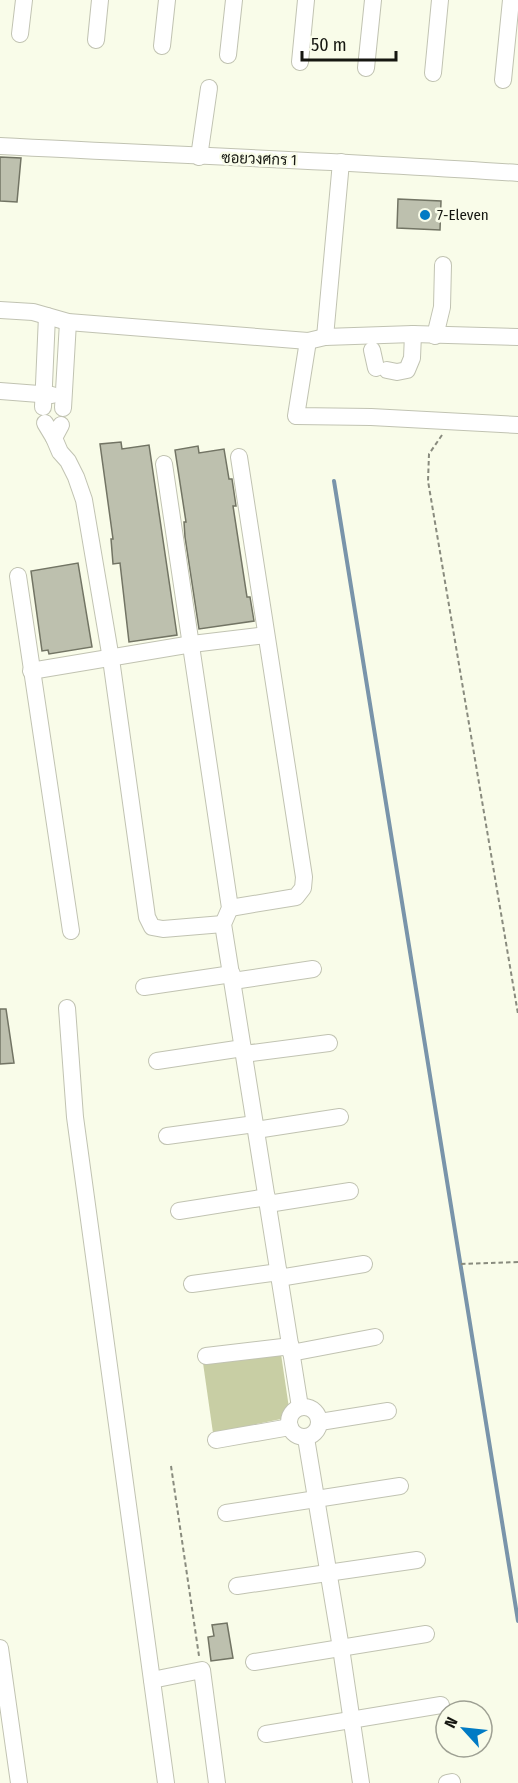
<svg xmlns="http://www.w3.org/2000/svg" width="518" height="1783" viewBox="0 0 518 1783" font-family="'Fira Sans Condensed',Sarabun,sans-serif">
<rect width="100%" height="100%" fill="#f9fce9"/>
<!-- green -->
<polygon fill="#c8cea4" points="281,1354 289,1408 286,1418 213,1433 203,1363"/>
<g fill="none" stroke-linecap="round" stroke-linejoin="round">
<!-- stream -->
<polyline stroke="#7994aa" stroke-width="4" points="334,481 518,1621"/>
</g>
<!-- building -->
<g fill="#bdc0ae" stroke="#727464" stroke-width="1.5">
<polygon points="0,157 21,158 17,202 0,201"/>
<polygon points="398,199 441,201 440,230 397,228"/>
<polygon points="121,442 122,449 149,445 177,635 129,642 120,563 113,564 111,539 113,539 100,444"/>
<polygon points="198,446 199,453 224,449 229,479 232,479 236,506 233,506 247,597 250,597 254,621 199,629 185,537 184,522 186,522 175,450"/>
<polygon points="78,563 92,647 49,654 48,650 42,651 31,571"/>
<polygon points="0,1009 6,1009 14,1063 0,1064"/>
<polygon points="227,1623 233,1658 211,1661 208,1637 214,1636 212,1625"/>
</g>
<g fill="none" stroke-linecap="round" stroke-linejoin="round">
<!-- minor casing -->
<g stroke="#c1c3b2" stroke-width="18">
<g id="minor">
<polyline points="20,34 24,0"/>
<polyline points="96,40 100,0"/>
<polyline points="162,46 167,0"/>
<polyline points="228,55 234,0"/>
<polyline points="300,62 306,0"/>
<polyline points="366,68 373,0"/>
<polyline points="433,73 440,0"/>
<polyline points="503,80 511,0"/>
<path d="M0,146C173,155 345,161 518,173"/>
<polyline points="199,157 209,88"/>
<polyline points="0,310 33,312 68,322 308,341 325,337 413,334 518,337"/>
<polyline points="435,336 442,307 443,265"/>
<polyline points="325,337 341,162"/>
<polyline points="308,341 296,416 371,417 518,425"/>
<polyline points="372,350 376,368"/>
<polyline points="387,370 397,372 407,370 412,358 413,334"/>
<polyline points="0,391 52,395"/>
<polyline points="43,407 47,316"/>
<polyline points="63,408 68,322"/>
<polyline points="45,423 54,438 61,425"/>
<polyline points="54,438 60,452 68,461 76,477 84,500 111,659 147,917 152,927 163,929 223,924"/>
<polyline points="164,464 230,908 223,924 300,1407"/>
<polyline points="18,576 71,931"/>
<polyline points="31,671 192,644 266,635"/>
<polyline points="230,908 296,897 303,888 304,877 239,457"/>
<polyline points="233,981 313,969"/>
<polyline points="144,987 232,974"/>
<polyline points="67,1008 75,1117 166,1783"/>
<polyline points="244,1054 329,1043"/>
<polyline points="157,1061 243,1048"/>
<polyline points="256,1130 340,1117"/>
<polyline points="167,1136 255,1124"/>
<polyline points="268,1204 350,1191"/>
<polyline points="179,1211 267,1197"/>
<polyline points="279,1278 364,1264"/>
<polyline points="192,1284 279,1272"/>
<polyline points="291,1353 375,1337"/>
<polyline points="206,1356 291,1346"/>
<circle cx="304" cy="1422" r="15"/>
<polyline points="320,1422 388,1411"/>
<polyline points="306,1438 341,1648 361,1783"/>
<polyline points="216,1440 290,1427"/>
<polyline points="226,1513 400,1486"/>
<polyline points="237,1586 417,1560"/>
<polyline points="0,1648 19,1783"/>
<polyline points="254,1662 426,1634"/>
<polyline points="152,1680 202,1670 217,1783"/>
<polyline points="266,1734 441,1705"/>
<polyline points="447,1783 452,1782"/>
</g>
</g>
<!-- path -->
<g stroke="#898b7e" stroke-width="2" stroke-dasharray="4.5 3" stroke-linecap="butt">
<polyline points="442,435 429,454 428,481 518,1014"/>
<polyline points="461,1264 518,1262"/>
<polyline points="171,1466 199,1656"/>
</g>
<!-- minor -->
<use href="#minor" stroke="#fff" stroke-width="16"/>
</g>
<!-- markers -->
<circle fill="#017bc4" stroke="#f9fce9" stroke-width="2" cx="425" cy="215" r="6"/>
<g text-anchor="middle" stroke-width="5" stroke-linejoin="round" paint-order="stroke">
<!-- street labels -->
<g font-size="15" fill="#161711" stroke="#f9fce9">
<text transform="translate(259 159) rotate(2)" y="5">ซอยวงศกร 1</text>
</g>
<!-- poi labels -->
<g font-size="15" fill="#161711" stroke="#f9fce9" text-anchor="start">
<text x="437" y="220">7-Eleven</text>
</g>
</g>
<!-- north arrow -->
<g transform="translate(464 1729) rotate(297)"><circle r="28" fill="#f9fce9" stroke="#9ea093" stroke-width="1.5"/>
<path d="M0-4.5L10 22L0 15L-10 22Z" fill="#017bc4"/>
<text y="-9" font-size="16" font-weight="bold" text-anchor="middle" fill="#161711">N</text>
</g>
<!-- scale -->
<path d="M302 51v9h94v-9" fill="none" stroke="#161711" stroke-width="3"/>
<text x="311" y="51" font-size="18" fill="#161711" stroke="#f9fce9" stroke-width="4.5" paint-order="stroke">50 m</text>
</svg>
